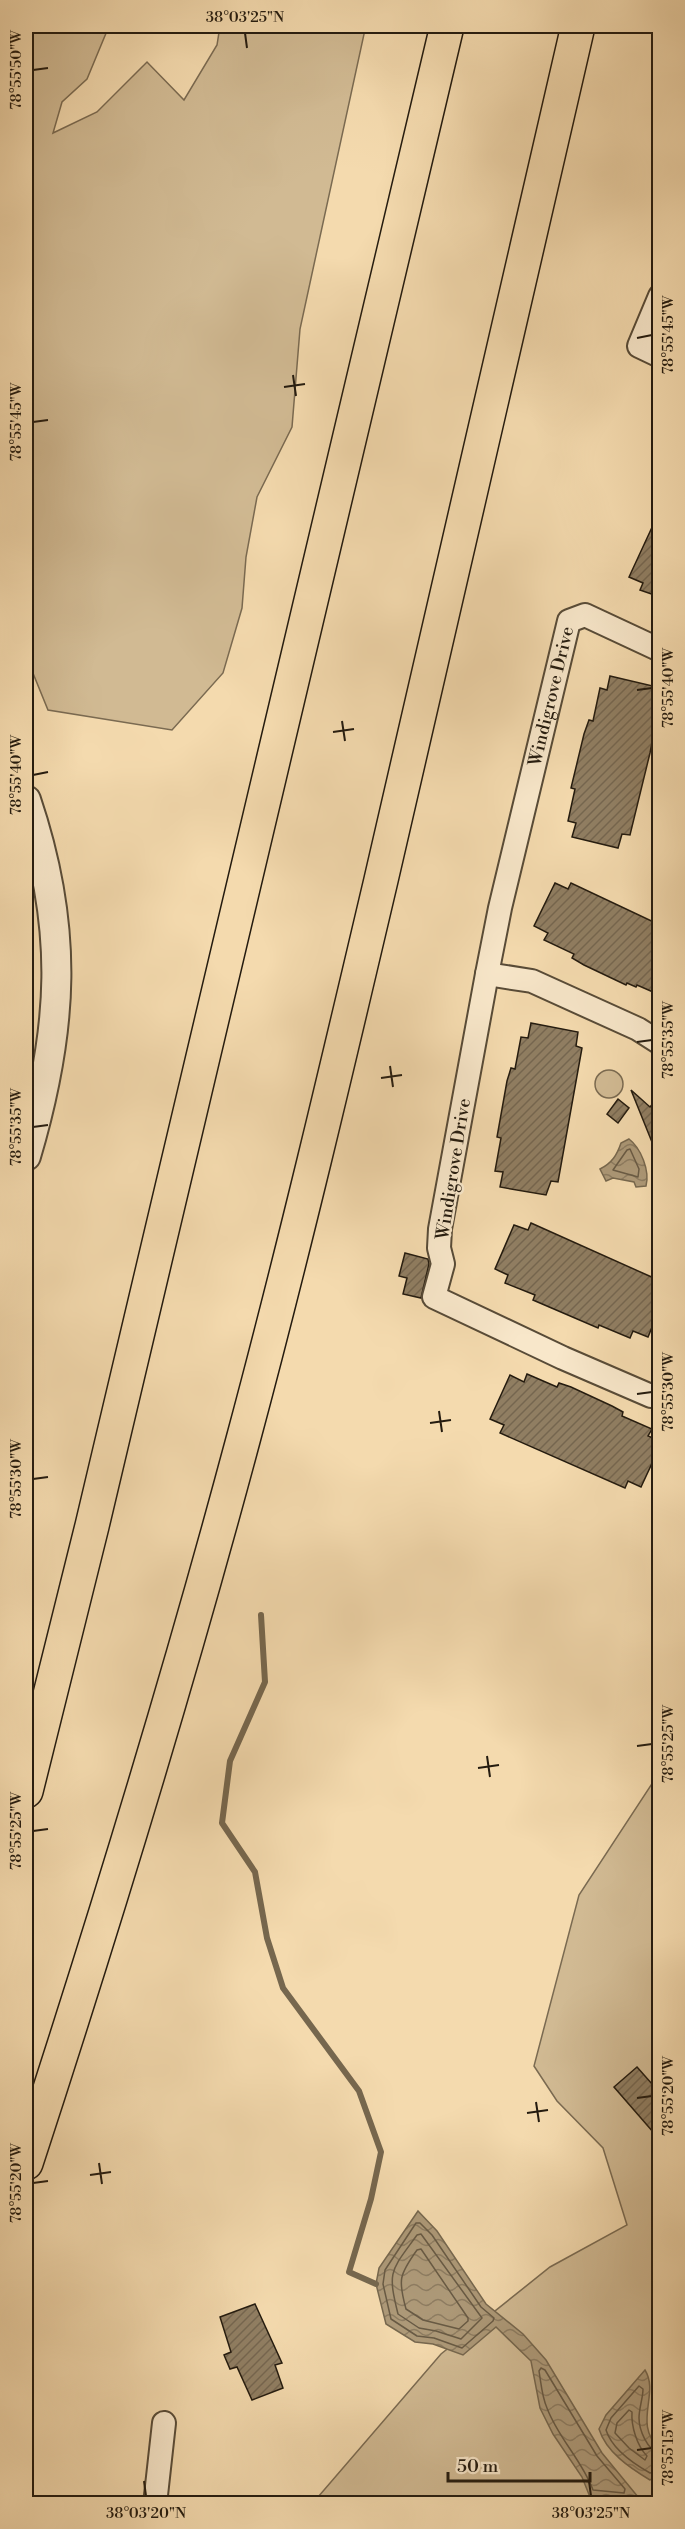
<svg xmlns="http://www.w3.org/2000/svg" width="685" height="2529" viewBox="0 0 685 2529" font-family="'Libre Bodoni',serif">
<defs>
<pattern id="water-waves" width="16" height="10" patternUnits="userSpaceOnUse" patternTransform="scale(1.5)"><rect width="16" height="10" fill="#ad9978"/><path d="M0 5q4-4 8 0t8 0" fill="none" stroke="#8d7c61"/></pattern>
<pattern id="building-hatch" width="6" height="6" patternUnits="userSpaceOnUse" patternTransform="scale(1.5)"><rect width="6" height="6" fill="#907e62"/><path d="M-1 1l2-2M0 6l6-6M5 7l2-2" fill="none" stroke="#75664f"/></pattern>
</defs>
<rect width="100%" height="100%" fill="#f4daae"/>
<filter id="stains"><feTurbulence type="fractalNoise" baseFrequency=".00333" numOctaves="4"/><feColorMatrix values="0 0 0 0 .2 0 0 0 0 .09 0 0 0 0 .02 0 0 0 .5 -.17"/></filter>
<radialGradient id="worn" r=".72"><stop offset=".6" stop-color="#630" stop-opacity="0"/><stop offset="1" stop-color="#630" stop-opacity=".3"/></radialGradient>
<!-- green -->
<g fill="#d1ba93" stroke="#7a6a51" stroke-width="1.5">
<polygon points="26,26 109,26 87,79 62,102 53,133 97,112 147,62 184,100 217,45 220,26 372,26 364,34 300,329 292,427 257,497 246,557 242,608 223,673 172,730 48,710 26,656"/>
<circle cx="609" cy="1084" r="14"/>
<polygon points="659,1773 659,2503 312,2504 441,2354 550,2267 627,2225 603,2148 557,2101 534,2066 579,1895"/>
</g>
<!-- water -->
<g fill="url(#water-waves)" stroke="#76674e" stroke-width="1.5">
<path d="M629,1139C641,1148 650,1171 646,1186L636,1187L634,1182L613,1178L606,1181L600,1169C612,1163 617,1155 621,1143Z"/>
<polygon points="418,2211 437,2231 486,2304 523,2334 546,2360 602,2453 643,2503 626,2503 623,2500 590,2497 582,2477 553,2434 540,2408 531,2361 496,2327 463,2355 433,2344 415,2342 386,2324 376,2284 379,2268"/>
<path d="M645,2370C660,2394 632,2424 660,2449L659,2475L650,2480C630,2468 606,2452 599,2429L606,2415Z"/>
</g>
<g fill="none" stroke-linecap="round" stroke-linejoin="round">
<!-- shore -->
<g stroke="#685a44" stroke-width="1.5">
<polygon points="630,1149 639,1169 638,1177 613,1170 627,1150"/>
<polygon points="420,2223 432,2235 481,2307 494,2318 493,2321 462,2348 434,2338 417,2336 391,2319 383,2284 385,2270 416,2223"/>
<path d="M421,2234L482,2318L461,2339L436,2331L419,2328L398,2314C387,2270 391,2271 417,2235Z"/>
<path d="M421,2249L468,2318V2321L459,2329L423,2320L406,2309C398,2280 399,2275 417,2250Z"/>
<path d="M541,2368L545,2370L597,2456L625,2489L624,2493L593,2490C582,2460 558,2438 547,2408C542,2397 541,2383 539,2371Z"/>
<path d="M629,2410L632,2412C631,2426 637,2446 647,2456L645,2460L629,2448L615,2433L617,2423Z"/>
<path d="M660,2453C647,2451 639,2429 639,2418C639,2408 643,2398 643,2389L639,2386L611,2418L606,2430C612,2449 634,2464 650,2473L660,2471"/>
</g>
<!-- stream -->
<polyline stroke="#76674e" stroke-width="6" points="261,1615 265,1682 230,1761 222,1823 255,1872 267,1938 283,1988 359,2091 381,2152 371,2199 349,2272 376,2284"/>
</g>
<!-- building -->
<g fill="url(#building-hatch)" stroke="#241b0f" stroke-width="1.5">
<polygon points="660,510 660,597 640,590 643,583 629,577"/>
<polygon points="610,676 657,687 654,701 660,702 650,753 630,835 622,834 618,848 572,837 576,823 568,821 575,789 571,788 584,734 589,720 593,721 600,688 607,690"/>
<polygon points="555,883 568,889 571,883 660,925 660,995 637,985 636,987 627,983 626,985 584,965 572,958 574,954 544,940 548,933 534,926"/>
<polygon points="531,1023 578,1032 576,1046 582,1048 558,1182 551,1181 546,1195 500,1187 503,1172 495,1171 501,1138 497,1137 507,1081 511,1068 515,1069 521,1037 528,1038"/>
<polygon points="631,1090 650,1107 660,1095 660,1162"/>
<polygon points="618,1099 629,1108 618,1123 607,1114"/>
<polygon points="531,1223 656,1279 653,1286 660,1289 660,1308 648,1337 633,1331 630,1338 599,1325 598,1328 533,1300 535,1295 505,1283 508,1275 495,1269 514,1225 528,1230"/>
<polygon points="405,1253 428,1259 429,1264 421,1298 403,1294 407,1278 399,1276"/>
<polygon points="527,1374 557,1387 559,1383 571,1387 612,1406 623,1412 622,1416 652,1429 648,1436 660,1441 660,1446 641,1487 628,1481 625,1488 500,1433 504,1425 490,1419 510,1375 524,1382"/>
<polygon points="637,2067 660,2093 660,2140 614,2087"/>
<polygon points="255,2304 282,2363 275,2365 283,2388 252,2400 237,2367 230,2369 224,2355 231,2352 220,2317"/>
</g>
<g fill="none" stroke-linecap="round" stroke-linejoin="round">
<!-- minor casing -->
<g stroke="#584b37" stroke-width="26">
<g id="minor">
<polyline points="660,296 639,346 660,356"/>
<path id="s1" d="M487,974L500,908L569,621L585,615L660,650"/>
<polyline points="660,1043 638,1029 532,981 487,974 440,1229 439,1248 443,1264 434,1297 563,1358 651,1396 660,1392"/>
<polyline points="155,2504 164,2423"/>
</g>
</g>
<!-- tertiary casing -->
<g stroke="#584b37" stroke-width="32">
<path id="tertiary" d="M26,800C69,927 64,1028 26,1156"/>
</g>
<!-- motorway casing -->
<g stroke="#241b0f" stroke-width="36">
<g id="motorway">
<polyline points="26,1791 92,1526 447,26"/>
<path d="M26,2163C104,1924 178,1683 243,1440C293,1254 337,1067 381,880C448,595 513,310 578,26"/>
</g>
</g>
<!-- minor -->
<use href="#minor" stroke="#f8e7ca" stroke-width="22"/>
<!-- tertiary -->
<use href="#tertiary" stroke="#f8e7ca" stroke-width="28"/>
<!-- motorway -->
<use href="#motorway" stroke="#f4daae" stroke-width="33"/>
</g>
<!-- ticks -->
<path fill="none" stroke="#241b0f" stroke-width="2" d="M245,33L247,48M33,70L48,68M637,338L652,335M293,375L296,396M284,387L305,384M33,422L48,420M637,690L652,688M342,721L345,741M333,732L354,729M33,775L48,772M637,1042L652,1040M390,1066L393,1087M381,1078L402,1075M33,1127L48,1125M637,1394L652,1392M439,1411L442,1432M430,1423L451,1420M33,1479L48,1477M637,1746L652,1744M487,1756L490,1777M478,1768L499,1765M33,1831L48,1829M637,2098L652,2096M536,2102L539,2122M527,2113L548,2110M99,2163L102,2184M90,2175L111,2172M33,2183L48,2181M637,2450L652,2448M144,2481L146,2496M589,2481L591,2496"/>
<g text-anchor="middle" stroke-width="5" stroke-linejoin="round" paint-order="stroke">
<!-- street labels -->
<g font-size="18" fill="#241b0f" stroke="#f8e7ca">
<text dy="6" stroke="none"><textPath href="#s1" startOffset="285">Windigrove Drive</textPath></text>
<text transform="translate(453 1169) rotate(-81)" y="6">Windigrove Drive</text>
</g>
</g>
<!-- margin -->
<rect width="685" height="2529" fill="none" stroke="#f4daae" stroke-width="66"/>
<!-- scale -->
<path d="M448 2472v9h142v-9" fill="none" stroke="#241b0f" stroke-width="3"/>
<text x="457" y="2472" font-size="18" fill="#241b0f" stroke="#f8e7ca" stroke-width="4.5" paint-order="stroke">50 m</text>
<rect x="33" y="33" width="619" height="2463" fill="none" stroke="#241b0f" stroke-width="2"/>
<g font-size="15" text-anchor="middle" fill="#241b0f">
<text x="245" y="22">38°03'25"N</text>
<text transform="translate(16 70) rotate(-90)" y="5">78°55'50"W</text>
<text transform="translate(668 335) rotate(-90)" y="5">78°55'45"W</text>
<text transform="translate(16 422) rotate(-90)" y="5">78°55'45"W</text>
<text transform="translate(668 688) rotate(-90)" y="5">78°55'40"W</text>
<text transform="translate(16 775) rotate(-90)" y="5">78°55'40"W</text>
<text transform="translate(668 1040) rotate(-90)" y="5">78°55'35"W</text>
<text transform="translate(16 1127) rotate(-90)" y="5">78°55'35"W</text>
<text transform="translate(668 1392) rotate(-90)" y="5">78°55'30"W</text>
<text transform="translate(16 1479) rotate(-90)" y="5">78°55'30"W</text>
<text transform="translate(668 1744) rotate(-90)" y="5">78°55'25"W</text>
<text transform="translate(16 1831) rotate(-90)" y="5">78°55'25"W</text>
<text transform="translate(668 2096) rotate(-90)" y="5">78°55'20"W</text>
<text transform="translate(16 2183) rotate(-90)" y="5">78°55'20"W</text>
<text transform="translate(668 2448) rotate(-90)" y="5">78°55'15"W</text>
<text x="146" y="2518">38°03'20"N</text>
<text x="591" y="2518">38°03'25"N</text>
</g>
<rect width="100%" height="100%" filter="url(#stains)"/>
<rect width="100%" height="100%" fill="url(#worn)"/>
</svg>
